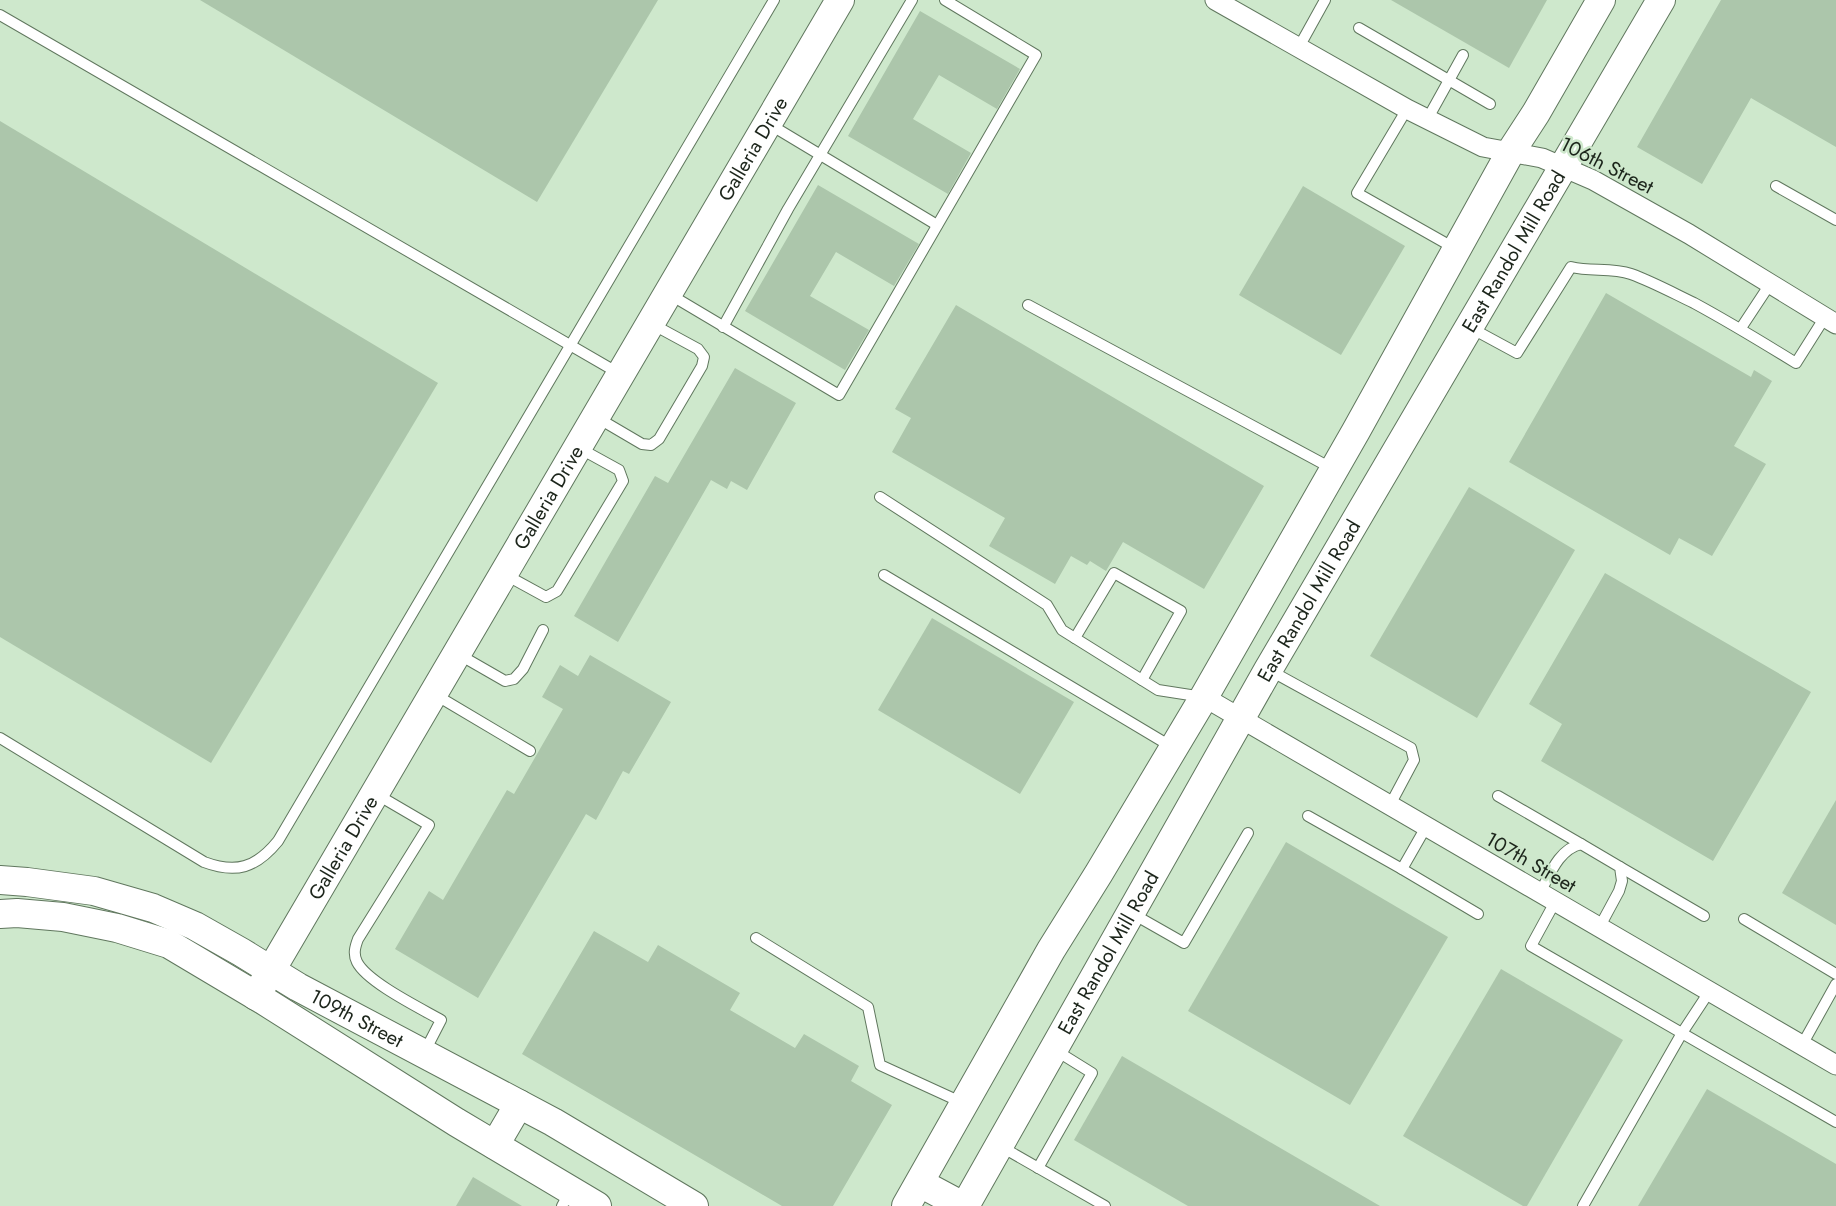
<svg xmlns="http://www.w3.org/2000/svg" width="1836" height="1206" viewBox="0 0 1836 1206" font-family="Jost,sans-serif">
<rect width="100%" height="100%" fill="#cee8cc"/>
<!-- building -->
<g fill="#acc6ab">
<polygon points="200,0 658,0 537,202"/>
<polygon points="1391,0 1547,0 1509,68"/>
<polygon points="1721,0 1836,0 1836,147 1751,98 1702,184 1637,147"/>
<polygon points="920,11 1020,69 997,109 939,75 913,119 971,153 948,194 848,136"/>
<polygon points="0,121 438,383 211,763 0,637"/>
<polygon points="818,185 919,244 894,286 836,252 810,296 869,330 845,370 745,311"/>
<polygon points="1303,186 1405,246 1341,355 1239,295"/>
<polygon points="1606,293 1751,377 1754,370 1772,381 1734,446 1766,464 1712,556 1679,538 1670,555 1509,462"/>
<polygon points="956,305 1264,486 1204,589 1123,542 1106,571 1090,561 1087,565 1071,556 1055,584 989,546 1005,518 892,452 911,418 895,409"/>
<polygon points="735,368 796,403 747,490 731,481 727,489 711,480 618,642 574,616 655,476 668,483"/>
<polygon points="1469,487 1575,550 1477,718 1370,656"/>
<polygon points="1605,573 1811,692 1713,861 1541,761 1562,724 1529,704"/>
<polygon points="932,618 1074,702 1020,794 878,710"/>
<polygon points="590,655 671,702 629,774 623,771 596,820 586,814 478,998 395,949 429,891 443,900 507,790 514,794 563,709 542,697 560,665 578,676"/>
<polygon points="1836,800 1836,925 1782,893"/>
<polygon points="1286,842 1448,937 1350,1105 1188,1011"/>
<polygon points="594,931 648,962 658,945 740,993 730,1010 795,1048 804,1034 859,1066 851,1081 892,1105 833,1206 782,1206 522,1054"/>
<polygon points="1501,969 1623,1040 1527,1206 1523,1206 1403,1136"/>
<polygon points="1122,1056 1380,1206 1188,1206 1074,1140"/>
<polygon points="1707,1089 1836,1164 1836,1206 1638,1206"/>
<polygon points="473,1177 522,1206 456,1206"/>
</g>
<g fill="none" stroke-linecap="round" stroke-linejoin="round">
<!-- lane casing -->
<g stroke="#60775e" stroke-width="12">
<g id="lane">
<polyline points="0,15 620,374"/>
<polyline points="1359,28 1490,104"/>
<polyline points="1299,47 1325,0"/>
<polyline points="1407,109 1357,193 1456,249"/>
<polyline points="1428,118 1463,55"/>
<polyline points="769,124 937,225"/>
<polyline points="1776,186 1836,220"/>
<polyline points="669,294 839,395 1036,55 945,0"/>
<polyline points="1028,305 1333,469"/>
<polyline points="723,327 788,209 912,0"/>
<path d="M1469,327L1517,353L1571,267C1591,272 1612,267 1631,274C1653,282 1673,293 1694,303C1729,322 1762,342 1796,363L1825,317"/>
<polyline points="1741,328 1770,284"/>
<polyline points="596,417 642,444 651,445 659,439 702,366 704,357 698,349 652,324"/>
<polyline points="880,497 1047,605 1062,630 1158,690 1203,697"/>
<polyline points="504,574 546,597 557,591 623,481 619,470 579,448"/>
<polyline points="884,575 1172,747"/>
<polyline points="1075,638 1114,573 1181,611 1142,680"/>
<polyline points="458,654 505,681 514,679 523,669 543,630"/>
<polyline points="1269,670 1411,748 1414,760 1390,805"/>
<polyline points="434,694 530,751"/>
<path d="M0,738L204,862C236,874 256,868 278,841L774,0"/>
<path d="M376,794L429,825L358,939C355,947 353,954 357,962C367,982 420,1008 441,1020L424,1053"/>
<polyline points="1498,796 1581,844"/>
<polyline points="1308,816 1402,869"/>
<polyline points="1426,827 1402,869 1478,914"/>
<polyline points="1620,867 1704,916"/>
<path d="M1540,893C1550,874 1559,849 1581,844L1620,867L1622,881L1619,891L1599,928"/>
<polyline points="1555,902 1531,946 1836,1122"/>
<polyline points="1133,914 1184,943 1248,833"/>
<polyline points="1744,919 1836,974"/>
<polyline points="756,938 868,1007 880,1065 963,1103"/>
<polyline points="1802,1045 1836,984"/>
<polyline points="1000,1146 1105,1206"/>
<polyline points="1038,1168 1092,1073 1055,1050"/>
<polyline points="562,1206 570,1191"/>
<polyline points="1583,1206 1682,1033 1709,992"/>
</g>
</g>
<!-- street casing -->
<g stroke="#60775e" stroke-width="21">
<g id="street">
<polyline points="1215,0 1407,109 1483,147 1542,158 1593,180 1689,234 1836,324"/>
<polyline points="1204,697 1836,1065"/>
</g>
</g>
<!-- secondary casing -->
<g stroke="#60775e" stroke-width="30">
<g id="secondary">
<path id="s1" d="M0,880L27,882L94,891L153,908L195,926L241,952L298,987L553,1122L694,1206"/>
<polyline points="0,914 17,913 63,917 117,928 169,944 263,1000 456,1122 597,1206"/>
<path id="s2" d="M256,996L840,0"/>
<polyline points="495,1145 519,1104"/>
<polyline points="920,1183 963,1206"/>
<polyline points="906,1206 1051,950 1099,873 1204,697 1356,431 1510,153 1536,113 1601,0"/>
<path id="s3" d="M965,1206L1268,670L1661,0"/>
</g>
</g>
<!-- lane -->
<use href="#lane" stroke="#fff" stroke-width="10"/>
<!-- street -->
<use href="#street" stroke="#fff" stroke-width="19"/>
<!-- secondary -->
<use href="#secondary" stroke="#fff" stroke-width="28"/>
</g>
<g text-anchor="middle" stroke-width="5" stroke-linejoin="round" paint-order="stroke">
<!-- street labels -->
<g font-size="20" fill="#1c251b" stroke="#cee8cc">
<text dy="7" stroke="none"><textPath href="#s2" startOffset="982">Galleria Drive</textPath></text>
<text transform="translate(1607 165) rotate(27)" y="7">106th Street</text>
<text dy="7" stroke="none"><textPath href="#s3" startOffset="1101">East Randol Mill Road</textPath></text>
<text dy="7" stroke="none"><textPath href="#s2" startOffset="578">Galleria Drive</textPath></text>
<text dy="7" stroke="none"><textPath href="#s3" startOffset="696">East Randol Mill Road</textPath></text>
<text dy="7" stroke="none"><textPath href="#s2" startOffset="172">Galleria Drive</textPath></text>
<text transform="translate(1531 862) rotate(30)" y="7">107th Street</text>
<text dy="7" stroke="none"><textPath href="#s3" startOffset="291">East Randol Mill Road</textPath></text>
<text dy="7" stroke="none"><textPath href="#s1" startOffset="388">109th Street</textPath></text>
</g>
</g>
</svg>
